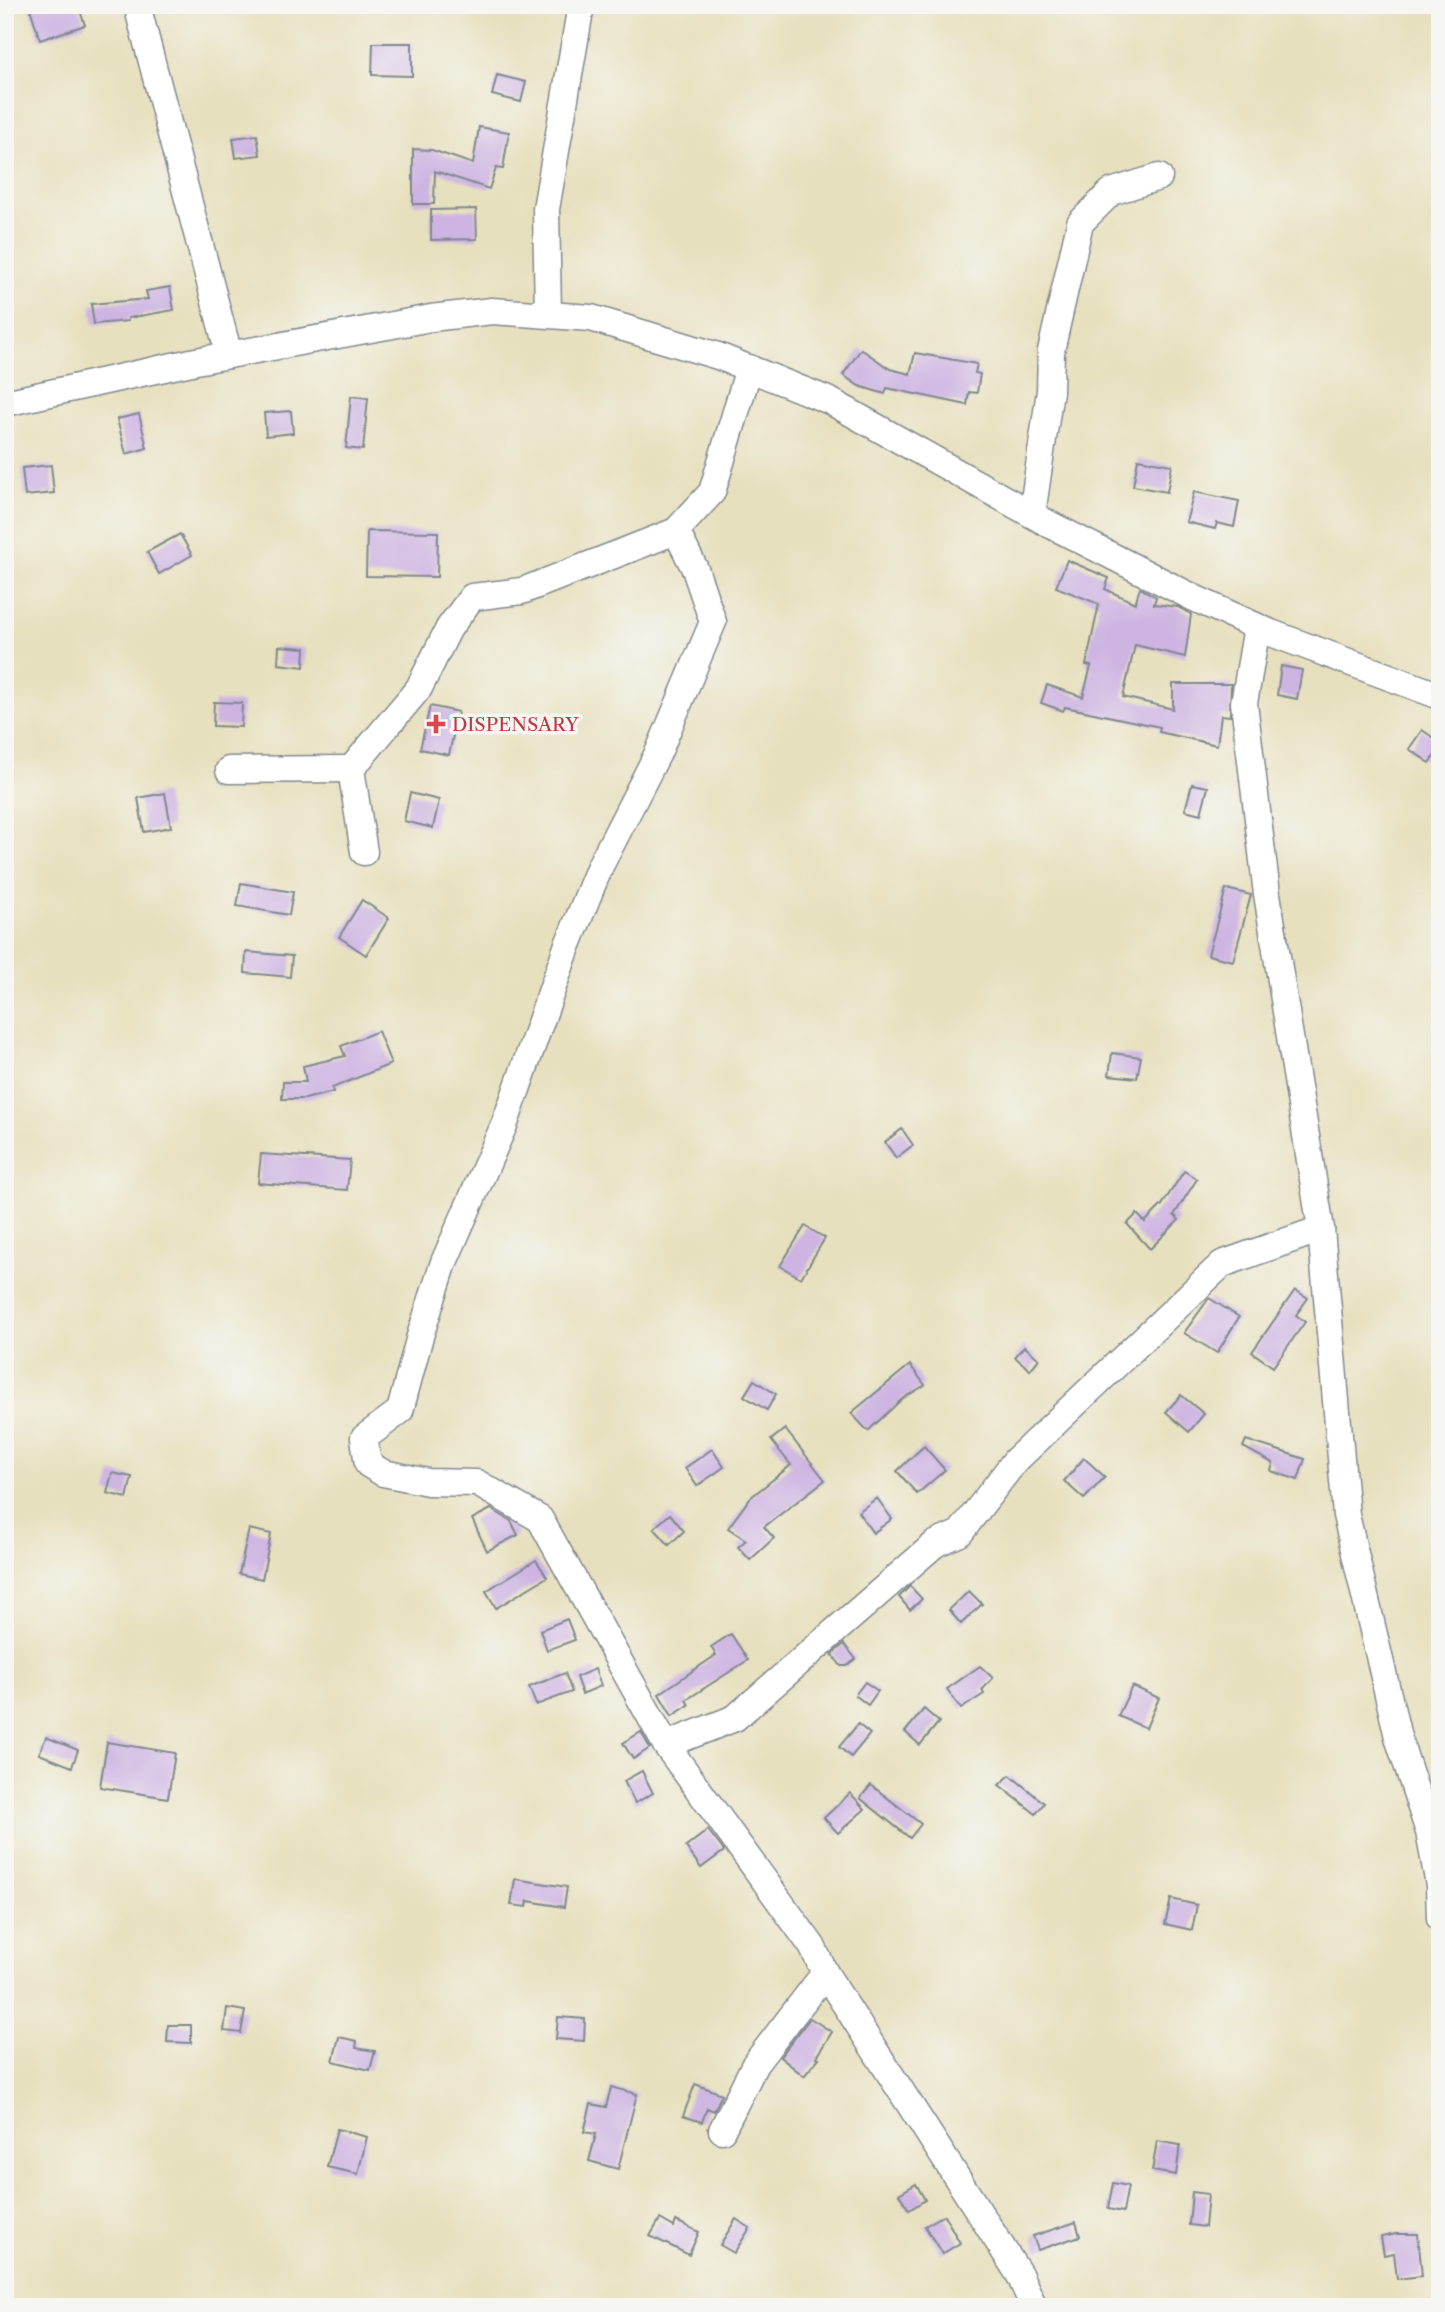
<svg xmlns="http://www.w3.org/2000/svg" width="1445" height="2312" viewBox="0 0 1445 2312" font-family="'Libre Caslon Text',serif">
<rect width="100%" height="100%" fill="#f6f6f2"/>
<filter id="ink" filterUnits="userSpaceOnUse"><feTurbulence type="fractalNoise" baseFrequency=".0143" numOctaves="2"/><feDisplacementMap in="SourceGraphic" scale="14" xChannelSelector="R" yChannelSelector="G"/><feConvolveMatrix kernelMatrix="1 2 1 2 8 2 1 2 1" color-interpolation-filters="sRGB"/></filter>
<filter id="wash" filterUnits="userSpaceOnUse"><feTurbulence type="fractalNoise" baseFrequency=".00686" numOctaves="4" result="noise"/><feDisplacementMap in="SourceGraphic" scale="28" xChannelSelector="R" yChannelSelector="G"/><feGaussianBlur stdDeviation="1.57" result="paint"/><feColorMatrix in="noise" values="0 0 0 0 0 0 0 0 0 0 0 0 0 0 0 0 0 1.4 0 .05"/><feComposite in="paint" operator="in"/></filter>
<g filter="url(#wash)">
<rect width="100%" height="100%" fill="#e7e0be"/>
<g id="blocks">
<!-- building -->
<g fill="#cdb4e2">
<polygon points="29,5 78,5 85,25 40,40"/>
<polygon points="373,43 412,43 412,76 372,75"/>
<polygon points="497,75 526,82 521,102 492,95"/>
<polygon points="479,127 509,132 503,169 496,168 489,189 435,171 434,204 413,204 413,149 432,150 473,164"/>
<polygon points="257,135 260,155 236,158 233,138"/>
<polygon points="476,209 477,239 431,240 431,210"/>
<polygon points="170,287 174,310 128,318 128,321 94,324 91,304 148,299 146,291"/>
<polygon points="861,349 890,369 910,374 915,353 977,364 975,373 980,374 977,393 969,392 967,405 887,388 885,394 859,386 843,375"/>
<polygon points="351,396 368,398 363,450 346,448"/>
<polygon points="291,411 293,433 266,436 264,413"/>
<polygon points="139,414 147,448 126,454 117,419"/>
<polygon points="1138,459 1172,465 1167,492 1133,486"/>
<polygon points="51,465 54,493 25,496 22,468"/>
<polygon points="1194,492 1239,501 1234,527 1217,523 1215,529 1186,522"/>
<polygon points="367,531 438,532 437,577 366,576"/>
<polygon points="180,534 192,555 159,574 147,552"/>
<polygon points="1067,560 1109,578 1105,589 1135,603 1140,588 1156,597 1154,604 1178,607 1191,614 1185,657 1135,645 1123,697 1173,709 1173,684 1231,684 1230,716 1221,715 1217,745 1159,732 1160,727 1065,707 1063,711 1041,703 1047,685 1083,697 1091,666 1086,665 1099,604 1056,587"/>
<polygon points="279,646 305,648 304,667 278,664"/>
<polygon points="1281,666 1302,670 1297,699 1277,695"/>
<polygon points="214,702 242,703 241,727 213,726"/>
<polygon points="430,706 458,712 449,755 420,749"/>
<polygon points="1422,730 1440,742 1440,747 1430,763 1409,749"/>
<polygon points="1192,784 1208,787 1201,814 1185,810"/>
<polygon points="165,793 171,827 144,832 138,798"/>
<polygon points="410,793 439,800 433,828 404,821"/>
<polygon points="241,883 293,892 289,915 237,906"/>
<polygon points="1226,889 1251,895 1233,961 1208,955"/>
<polygon points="362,900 389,918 366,955 339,937"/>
<polygon points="246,952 292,956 290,977 245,973"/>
<polygon points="378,1031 391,1064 332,1088 333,1092 305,1099 282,1099 283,1082 306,1082 303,1066 345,1056 341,1046"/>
<polygon points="1112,1053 1141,1057 1137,1078 1109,1075"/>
<polygon points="902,1129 913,1145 896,1158 885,1142"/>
<polygon points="261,1154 350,1160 347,1190 258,1183"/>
<polygon points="1184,1171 1197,1179 1174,1215 1179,1220 1150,1249 1127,1224 1137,1214 1145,1222 1162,1205"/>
<polygon points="805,1226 825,1238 801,1278 780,1266"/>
<polygon points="1295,1290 1308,1298 1296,1315 1305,1322 1273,1367 1252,1352"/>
<polygon points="1209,1298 1239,1317 1217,1353 1184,1333"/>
<polygon points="1024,1346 1039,1359 1030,1370 1015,1357"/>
<polygon points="910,1365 925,1385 902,1399 868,1431 851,1413"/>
<polygon points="754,1380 776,1394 767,1410 744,1396"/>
<polygon points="1181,1395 1204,1414 1189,1432 1166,1412"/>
<polygon points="785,1429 825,1480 764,1527 774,1538 750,1560 738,1547 746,1540 728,1528 750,1498 791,1465 771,1440"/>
<polygon points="1246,1440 1305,1459 1298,1480 1271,1471 1273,1463 1243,1447"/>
<polygon points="924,1446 945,1470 917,1494 897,1471"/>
<polygon points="712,1449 724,1467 697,1486 685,1468"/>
<polygon points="1084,1458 1105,1477 1084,1499 1064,1481"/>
<polygon points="112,1473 132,1477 127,1498 107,1493"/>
<polygon points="877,1498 892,1519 873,1533 858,1512"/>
<polygon points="491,1509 511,1521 518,1535 487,1551 472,1519"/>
<polygon points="670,1514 684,1531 669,1545 654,1528"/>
<polygon points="249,1529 271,1534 262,1579 239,1574"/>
<polygon points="536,1560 547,1577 496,1608 486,1591"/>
<polygon points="910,1586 922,1599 910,1610 899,1597"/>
<polygon points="969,1591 982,1604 961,1624 949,1610"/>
<polygon points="567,1619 575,1640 547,1650 540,1630"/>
<polygon points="731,1634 748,1660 686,1700 689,1705 672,1716 659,1694 716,1655 711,1647"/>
<polygon points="844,1644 856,1659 847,1666 841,1666 832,1654"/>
<polygon points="980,1666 993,1678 982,1690 984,1694 961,1709 947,1689"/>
<polygon points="595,1669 601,1686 582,1694 576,1677"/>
<polygon points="565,1673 572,1692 536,1705 529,1687"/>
<polygon points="865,1682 878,1691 868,1705 855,1695"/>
<polygon points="1132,1686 1159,1698 1146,1728 1118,1716"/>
<polygon points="924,1709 939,1722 920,1745 905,1732"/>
<polygon points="858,1724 870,1734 851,1757 839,1747"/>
<polygon points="641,1732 650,1748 633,1759 623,1743"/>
<polygon points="46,1737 78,1750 72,1767 39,1754"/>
<polygon points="107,1742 175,1753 168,1798 100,1787"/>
<polygon points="642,1771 653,1793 635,1803 624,1781"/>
<polygon points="1010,1775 1044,1803 1036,1814 999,1785"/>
<polygon points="871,1785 921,1824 910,1838 860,1798"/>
<polygon points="850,1793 865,1809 838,1833 824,1818"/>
<polygon points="708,1830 724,1851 701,1868 686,1847"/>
<polygon points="515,1879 567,1887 564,1907 528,1901 527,1907 511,1905"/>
<polygon points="1171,1899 1197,1905 1192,1930 1165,1924"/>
<polygon points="227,2008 245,2011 241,2033 224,2031"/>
<polygon points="558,2017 585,2019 584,2041 556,2039"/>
<polygon points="810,2018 832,2032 816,2057 819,2058 804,2076 780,2057"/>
<polygon points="168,2025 191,2025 191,2043 167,2042"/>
<polygon points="339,2037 357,2041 356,2048 375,2051 370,2070 333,2061"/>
<polygon points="695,2084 722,2094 714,2111 707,2108 702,2122 683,2116"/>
<polygon points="611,2087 637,2094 618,2169 589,2161 596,2134 584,2132 591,2104 606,2107"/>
<polygon points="337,2129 367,2137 358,2174 327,2167"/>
<polygon points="1157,2141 1180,2145 1176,2175 1152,2171"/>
<polygon points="1113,2183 1128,2186 1123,2212 1108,2209"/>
<polygon points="916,2184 925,2200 909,2210 899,2194"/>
<polygon points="1192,2192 1208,2194 1205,2227 1189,2225"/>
<polygon points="944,2215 960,2243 942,2254 925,2226"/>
<polygon points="660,2219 674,2227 676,2221 699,2232 689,2255 650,2236"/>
<polygon points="736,2219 750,2228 734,2253 720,2245"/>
<polygon points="1076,2222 1080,2236 1038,2250 1033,2236"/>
<polygon points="1396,2234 1418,2234 1422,2276 1397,2279 1394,2253 1384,2255 1381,2237"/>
</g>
</g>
</g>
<g filter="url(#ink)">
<use href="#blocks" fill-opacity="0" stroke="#81888e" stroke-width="2"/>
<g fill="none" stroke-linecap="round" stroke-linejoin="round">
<!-- minor casing -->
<g stroke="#81888e" stroke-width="29">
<g id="minor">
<polyline points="137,5 229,355"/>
<polyline points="548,313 546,209 581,5"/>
<polyline points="749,368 712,492 676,531 695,569 713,622 658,753 600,866 567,947 505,1123 444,1262 420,1336 400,1411 364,1438 368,1464 383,1473 428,1482 477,1483 540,1519 666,1745 812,1946 825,1973 1019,2274 1034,2307"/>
<polyline points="5,403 196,361 431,318 492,311 591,318 718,356 830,401 1049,524 1194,598 1271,633 1440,696"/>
<polyline points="1032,514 1050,391 1051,351 1080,223 1111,192 1159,177"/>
<polyline points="1257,627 1244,703 1267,894 1321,1229 1346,1515 1398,1737 1429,1832 1439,1885 1440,1918"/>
<polyline points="229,770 351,769"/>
<polyline points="364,852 351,769 419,688 449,628 472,597 522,591 676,531"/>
<polyline points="666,1745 735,1718 935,1544 960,1533 1015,1461 1222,1264 1321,1229"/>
<polyline points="722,2130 755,2064 825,1973"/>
</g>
</g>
<!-- minor -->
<use href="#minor" stroke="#fff" stroke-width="26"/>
</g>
</g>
<!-- markers -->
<path fill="#e0444e" stroke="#f6f6f2" stroke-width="2.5" d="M432.5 713.5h7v7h7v7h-7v7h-7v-7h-7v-7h7z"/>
<g text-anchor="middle" stroke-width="7" stroke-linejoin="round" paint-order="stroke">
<!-- health labels -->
<g font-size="19" fill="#be3a42" stroke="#f6f6f2" text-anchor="start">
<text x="452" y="731">DISPENSARY</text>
</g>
</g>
<!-- margin -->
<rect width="1445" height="2312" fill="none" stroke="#f6f6f2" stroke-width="28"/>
</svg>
